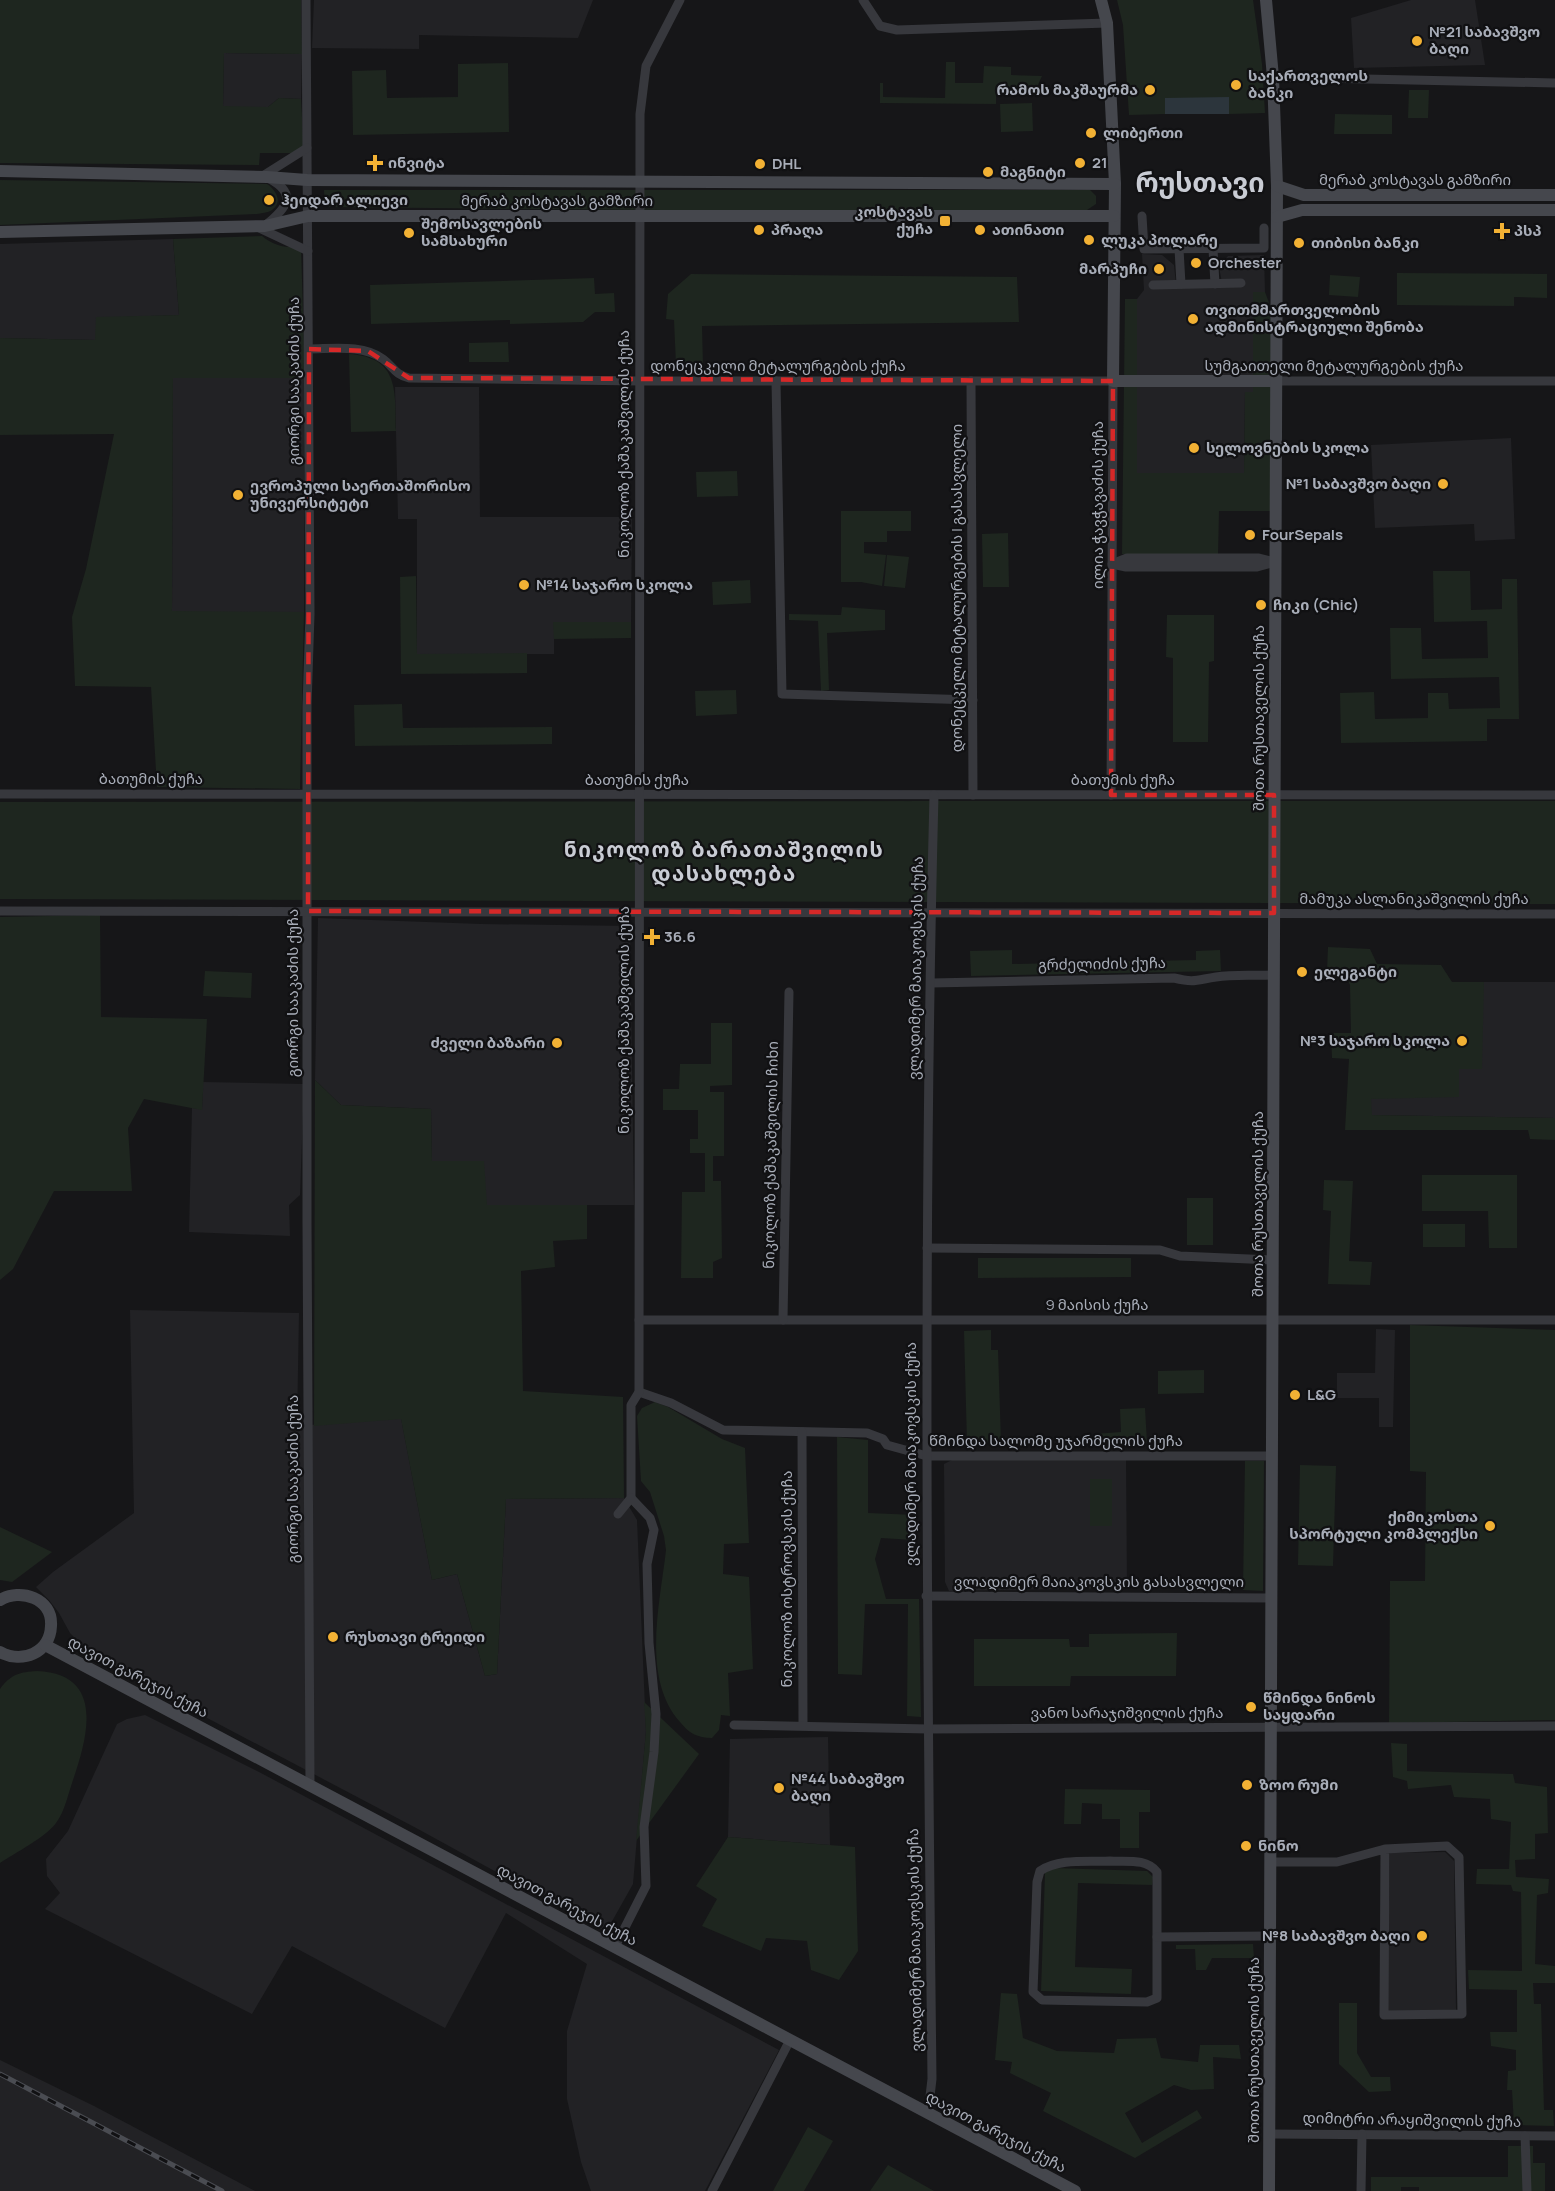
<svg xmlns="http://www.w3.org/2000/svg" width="1555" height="2191" viewBox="0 0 1555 2191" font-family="Manrope,'Noto Sans Georgian',sans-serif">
<rect width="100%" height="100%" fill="#161618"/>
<!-- built -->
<g fill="#222225">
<polygon points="314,0 593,0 578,38 419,35 419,49 312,48"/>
<polygon points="1411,0 1475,0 1485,65 1354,68 1351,18"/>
<polygon points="224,53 302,54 301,99 279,98 268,107 223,107"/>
<polygon points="173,239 179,315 96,318 96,340 0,338 0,244"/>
<polygon points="1142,254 1162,255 1174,265 1176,284 1222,283 1219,267 1228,256 1264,255 1265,292 1254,292 1253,392 1245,393 1244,473 1137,473 1137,299 1144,290"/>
<polygon points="173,377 305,378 304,612 172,612"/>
<polygon points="395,387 479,387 480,517 632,517 631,622 554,622 554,654 417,654 417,519 398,519"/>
<polygon points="1511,438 1515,539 1475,541 1474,524 1375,528 1371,445"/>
<polygon points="318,918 481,924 630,926 634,1205 487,1205 432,1162 431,1109 341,1105 315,1080"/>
<polygon points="1367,982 1555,982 1555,1118 1371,1115"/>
<polygon points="203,1082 304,1084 300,1195 289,1205 290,1236 189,1232 192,1108 202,1109"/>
<polygon points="130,1310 299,1313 297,1426 401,1418 432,1580 457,1574 485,1676 497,1674 506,1499 624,1498 637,1520 646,1731 633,1884 606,1932 418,1829 175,1701 88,1651 70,1633 59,1613 49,1600 36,1587 53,1572 134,1513"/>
<polygon points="1376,1329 1395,1330 1393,1427 1379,1427 1379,1398 1337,1398 1337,1373 1375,1373"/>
<polygon points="952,1460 1126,1460 1127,1588 949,1591 945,1582 944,1464"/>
<polygon points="145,1715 261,1773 779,2050 705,2191 591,2191 581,2162 567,2099 567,2031 587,1964 506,1913 445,2028 292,1946 252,2014 45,1909 60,1893 47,1876 46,1859 68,1831 117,1724 127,1719"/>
<polygon points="828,1737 830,1845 728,1837 730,1739"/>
<polygon points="1445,1852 1454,1861 1456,2010 1387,2012 1390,1853"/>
<polygon points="0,2060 94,2106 255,2191 0,2191"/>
</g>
<!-- green -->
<g fill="#1e261f">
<polygon points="0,0 301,0 302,54 224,53 223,106 268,107 279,98 301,99 304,153 260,153 259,165 0,163"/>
<polygon points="1117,0 1253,0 1262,64 1265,113 1229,114 1229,98 1166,98 1165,114 1129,115 1123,25"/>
<polygon points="946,62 955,62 955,83 983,83 984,66 1011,67 1011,75 1042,76 1036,89 996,88 996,104 880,103 880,83 883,83 883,97 945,98"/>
<polygon points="508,63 509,132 353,135 352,71 386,70 387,98 458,97 458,64"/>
<polygon points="1409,90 1429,90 1428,118 1408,118"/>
<polygon points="1032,103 1033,131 1001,132 1000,104"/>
<polygon points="1335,114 1392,115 1392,134 1334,134"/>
<path d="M0,180L267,184C275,189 284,202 272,210C268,213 261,213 257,214L0,225Z"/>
<polygon points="324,190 1090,190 1096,196 1096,204 1087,210 660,210 325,207"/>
<path d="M262,236C274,246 285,248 301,247L305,378H173L172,611L304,612L300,789L157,787L151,687L75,686L72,617L86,569L114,434L0,435V338L95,340L96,317L179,315L173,239Z"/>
<polygon points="1397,273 1547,274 1547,298 1514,297 1514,306 1397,305"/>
<polygon points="691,274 1017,277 1019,322 702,326 703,366 676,365 674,320 666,319 668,294"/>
<polygon points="1330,275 1360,277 1358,297 1329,295"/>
<polygon points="594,278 595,294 614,293 615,312 595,312 583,322 510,324 510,320 371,324 370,285"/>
<polygon points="1253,292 1265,292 1272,311 1272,511 1219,511 1218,556 1122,554 1125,299 1137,299 1137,473 1244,473 1245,392 1253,392"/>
<polygon points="508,342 509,362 469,362 469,343"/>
<path d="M349,354C400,357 395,392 396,431L351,432Z"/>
<polygon points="737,471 738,496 697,497 696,472"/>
<polygon points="841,511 911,511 911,531 887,531 887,542 864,542 864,553 886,555 882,586 861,582 841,582"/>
<polygon points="1008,533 1009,587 983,587 982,534"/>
<polygon points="887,555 909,557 905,588 884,586"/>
<polygon points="1433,571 1470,571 1471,610 1502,609 1502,579 1517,579 1519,719 1487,719 1487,741 1341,743 1340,693 1374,692 1375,719 1428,718 1428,693 1448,693 1449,709 1500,708 1499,677 1391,679 1390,628 1421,628 1422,659 1488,658 1487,621 1434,622"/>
<polygon points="416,576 417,654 527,653 527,673 401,674 400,577"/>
<polygon points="750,580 751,603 713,605 712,582"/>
<polygon points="842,607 885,610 885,630 827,633 829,690 821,691 818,621 789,620 789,614 841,615"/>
<polygon points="1167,615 1214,615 1214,661 1209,662 1208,742 1173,742 1173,658 1166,657"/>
<polygon points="553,622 631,622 631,638 554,639"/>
<polygon points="736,690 737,714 696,716 695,691"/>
<polygon points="402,704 403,728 552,727 552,744 355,746 354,705"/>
<polygon points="934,801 1555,801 1555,904 0,899 0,802"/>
<polygon points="100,915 101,1017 207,1019 202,1110 144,1099 128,1128 132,1191 54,1191 13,1269 0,1280 0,917"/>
<polygon points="1328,947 1370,949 1377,964 1441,965 1452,982 1484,982 1482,1069 1459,1069 1459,1097 1371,1099 1372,1115 1555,1118 1555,1140 1530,1139 1528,1130 1345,1130 1349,1059 1332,1058 1331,1033 1351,1033 1350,985 1343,970 1327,971"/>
<polygon points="1012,950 1012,964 1196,960 1196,951 1220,950 1221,971 971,976 970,951"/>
<polygon points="205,971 252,973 251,998 203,996"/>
<polygon points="711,1023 732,1023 732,1085 710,1086 710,1092 724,1092 724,1156 713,1156 713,1181 721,1181 722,1258 713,1262 713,1278 681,1278 682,1192 705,1192 705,1153 690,1153 690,1139 698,1139 698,1110 663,1110 663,1089 679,1089 680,1064 711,1064"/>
<polygon points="315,1080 341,1105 431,1109 432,1161 484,1161 487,1205 587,1205 587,1239 553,1241 555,1267 521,1271 523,1391 623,1397 624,1498 506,1499 497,1674 485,1676 457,1574 432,1580 401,1419 314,1426"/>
<polygon points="1422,1175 1517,1175 1517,1248 1489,1248 1488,1211 1422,1211"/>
<polygon points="1324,1180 1353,1181 1349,1261 1372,1262 1370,1285 1328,1284 1331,1211 1323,1210"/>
<rect x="1187" y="1198" width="26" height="47"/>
<rect x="1423" y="1224" width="42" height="23"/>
<polygon points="978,1258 1131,1258 1131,1277 978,1278"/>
<polygon points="1410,1325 1555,1330 1555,1720 1389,1723 1390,1581 1425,1581 1426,1472 1410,1471"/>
<polygon points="991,1330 991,1350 998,1350 1001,1442 967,1443 964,1331"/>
<polygon points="1204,1370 1204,1393 1158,1394 1158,1371"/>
<path d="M655,1402L668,1407L722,1439L745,1448L749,1543L724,1544L723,1574L749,1577L753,1669L728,1673L730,1716L721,1715L719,1730L712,1738C697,1738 689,1733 680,1722C641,1678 660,1604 666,1550L664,1536L650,1492L641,1481L637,1416L642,1408Z"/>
<polygon points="1145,1408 1147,1443 1091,1446 1094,1434 1121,1432 1120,1409"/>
<polygon points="837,1437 868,1440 868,1513 916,1515 914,1540 881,1538 875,1559 886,1599 919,1599 921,1717 907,1716 908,1604 865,1604 862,1675 838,1674"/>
<polygon points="1245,1461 1264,1461 1263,1591 1243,1590"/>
<polygon points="1300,1465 1336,1466 1333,1566 1298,1565"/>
<rect x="1090" y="1479" width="22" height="47"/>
<polygon points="0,1527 52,1552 12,1582 0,1580"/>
<polygon points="1177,1633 1176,1676 1071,1676 1070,1686 974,1686 974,1639 1069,1639 1070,1647 1089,1647 1089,1634"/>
<path d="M37,1671C105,1674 88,1736 73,1780C68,1794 65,1811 56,1823C46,1837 15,1853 0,1863V1689C11,1674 20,1672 37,1671Z"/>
<polygon points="644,1702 699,1754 636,1841 646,1731"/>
<polygon points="1391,1743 1407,1744 1407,1771 1513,1774 1515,1783 1547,1787 1548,1833 1535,1834 1535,1859 1515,1860 1516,1877 1549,1879 1548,1893 1537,1895 1535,1964 1555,1966 1555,1983 1533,1983 1534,2004 1541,2004 1544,2110 1553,2110 1554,2126 1514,2125 1512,2090 1507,2090 1508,2071 1516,2070 1516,2050 1491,2046 1490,2032 1517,2032 1517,1990 1469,1989 1468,1970 1522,1971 1521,1892 1513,1891 1511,1885 1476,1884 1477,1869 1509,1869 1511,1822 1491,1819 1490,1799 1454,1797 1451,1785 1408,1789 1407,1781 1393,1777"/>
<polygon points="1065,1789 1150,1790 1150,1812 1139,1812 1139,1848 1120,1848 1120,1819 1102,1819 1102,1804 1082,1803 1081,1824 1064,1824"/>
<polygon points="728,1837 855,1847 858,1951 839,1980 811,1970 807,1941 766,1938 761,1951 702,1926 717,1899 696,1886"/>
<polygon points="1053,1868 1147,1871 1153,1877 1152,1885 1078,1883 1075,1967 1132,1969 1131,1994 1041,1991 1045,1873"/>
<polygon points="1253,1944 1254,1958 1212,1958 1206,1970 1196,1970 1195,1949 1176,1949 1176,1945"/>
<polygon points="1001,1993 1017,1994 1023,2038 1057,2051 1114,2053 1117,2039 1156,2038 1161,2058 1198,2062 1200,2045 1239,2045 1241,2059 1213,2057 1214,2089 1191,2090 1174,2085 1125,2113 1142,2143 1197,2110 1202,2118 1135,2158 1043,2111 1051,2093 1010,2073 1012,2062 995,2060"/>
<polygon points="1339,2003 1357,2003 1357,2053 1371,2077 1390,2077 1391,2091 1369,2092 1339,2064"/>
<polygon points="808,2127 833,2141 804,2191 773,2191"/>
<polygon points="1508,2146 1533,2146 1533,2163 1545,2163 1545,2191 1419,2191 1419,2187 1401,2187 1401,2191 1371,2191 1371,2177 1508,2177"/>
<polygon points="888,2165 934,2191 870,2191"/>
</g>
<!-- water -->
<polygon fill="#2c353c" points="1229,97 1229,114 1165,114 1165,98"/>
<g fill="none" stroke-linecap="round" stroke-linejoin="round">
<!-- street -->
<g stroke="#37383d" stroke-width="9">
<polyline points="306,0 310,614 307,706 307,1222 310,1785"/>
<polyline points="863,0 880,26 897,30 1107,23"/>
<polyline points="1273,77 1555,83"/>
<polyline points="261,177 307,148"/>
<polyline points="1142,216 1144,249 1264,248 1264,228"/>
<path d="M267,224C285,209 299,195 270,179"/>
<polyline points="257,227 308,251"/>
<polyline points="1179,249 1181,284"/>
<polyline points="1213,249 1215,284"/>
<polyline points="1153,285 1241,283"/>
<path d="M309,349C332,349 363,344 383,359C394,367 394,374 409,378L640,381H1113L1111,795"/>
<polyline points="776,381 782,694 973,700"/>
<polyline points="971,381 973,795"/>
<polyline points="1275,381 1555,381"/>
<polygon points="1127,558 1258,558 1275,562 1257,567 1126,567 1112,564"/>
<polyline points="0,794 1555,795"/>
<polyline points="0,911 1555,914"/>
<path d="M931,983L1174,978C1195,983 1196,980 1216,977C1234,974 1255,976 1273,975"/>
<polyline points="927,1248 1160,1250 1180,1256 1272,1260"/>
<polyline points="639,1320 1555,1320"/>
<polyline points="783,1320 789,992"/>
<polyline points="639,1392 671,1403 723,1430 867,1433 883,1439 887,1445 927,1456 1272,1456"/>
<polyline points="802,1432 803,1725"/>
<polyline points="618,1514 631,1498 631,1405 639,1392 640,114 646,66 680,0"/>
<polyline points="926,1596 1271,1598"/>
<polyline points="734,1725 928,1729 1555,1726"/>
<path d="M1110,1861C1127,1862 1146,1858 1157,1872V1998L1147,2002L1042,2000L1033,1992L1037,1882L1040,1871C1059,1858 1088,1862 1110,1861Z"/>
<polyline points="1270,1862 1337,1862 1385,1849 1447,1846 1459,1857 1462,2014 1384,2015 1385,1849"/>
<polyline points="1157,1937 1270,1936"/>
<polyline points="615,1947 646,1886 644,1827 654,1752 656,1714 649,1643 647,1564 654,1530 650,1518 631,1498"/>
<path d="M928,2113L932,2079C927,1651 923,1223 934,795"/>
<polyline points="1269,2134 1555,2136"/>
<polyline points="1525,2136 1527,2191"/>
<polyline points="712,2191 790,2040"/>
<polyline points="1361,2191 1362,2134"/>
</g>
<!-- secondary -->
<g stroke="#45474d" stroke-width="12">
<polyline points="1101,0 1107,23 1115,184 1113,381 1275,381"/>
<polyline points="1266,0 1273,77 1277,186 1269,2191"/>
<polyline points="0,171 267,177 307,180 1115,184"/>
<polyline points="1277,186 1304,195 1555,195"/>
<polyline points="1277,217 1302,210 1555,210"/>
<polyline points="0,232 265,226 308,216 1114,216"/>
<path d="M0,1600C20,1588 53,1598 51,1626C50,1653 22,1664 0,1652"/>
<polyline points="45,1645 1075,2191"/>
</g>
<!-- rail casing -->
<g stroke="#4a4c52" stroke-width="5">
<polyline id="rail" points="0,2074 222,2191"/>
</g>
<!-- rail -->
<use href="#rail" stroke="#111113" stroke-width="3" stroke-dasharray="9" stroke-linecap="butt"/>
</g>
<!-- marked area -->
<path fill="none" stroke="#d62828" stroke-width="4.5" stroke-dasharray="12 8" stroke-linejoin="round" d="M309,349L368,351L409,378L1113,381L1111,795H1274V913L308,911Z"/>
<!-- markers -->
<g fill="#f2b134" stroke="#111113" stroke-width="2">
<circle cx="1417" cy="41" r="6"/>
<circle cx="1236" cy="85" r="6"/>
<circle cx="1150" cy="90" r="6"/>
<circle cx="1091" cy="133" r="6"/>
<path d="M372 154h6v6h6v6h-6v6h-6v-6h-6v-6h6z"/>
<circle cx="1080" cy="163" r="6"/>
<circle cx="760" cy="164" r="6"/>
<circle cx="988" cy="172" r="6"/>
<circle cx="269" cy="200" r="6"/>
<rect x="939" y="215" width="12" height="12" rx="3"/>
<circle cx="759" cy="230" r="6"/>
<circle cx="980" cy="230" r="6"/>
<path d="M1499 222h6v6h6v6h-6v6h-6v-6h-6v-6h6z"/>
<circle cx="409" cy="233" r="6"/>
<circle cx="1089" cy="240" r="6"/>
<circle cx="1299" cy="243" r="6"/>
<circle cx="1196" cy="263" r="6"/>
<circle cx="1159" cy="269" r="6"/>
<circle cx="1193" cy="319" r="6"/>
<circle cx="1194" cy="448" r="6"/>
<circle cx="1443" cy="484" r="6"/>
<circle cx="238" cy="495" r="6"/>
<circle cx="1250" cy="535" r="6"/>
<circle cx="524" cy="585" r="6"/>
<circle cx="1261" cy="605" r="6"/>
<path d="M649 928h6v6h6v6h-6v6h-6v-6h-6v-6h6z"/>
<circle cx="1302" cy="972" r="6"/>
<circle cx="1462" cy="1041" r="6"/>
<circle cx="557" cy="1043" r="6"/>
<circle cx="1295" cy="1395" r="6"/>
<circle cx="1490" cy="1526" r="6"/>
<circle cx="333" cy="1637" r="6"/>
<circle cx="1251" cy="1707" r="6"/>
<circle cx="1247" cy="1785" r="6"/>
<circle cx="779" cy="1788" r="6"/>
<circle cx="1246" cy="1846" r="6"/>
<circle cx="1422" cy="1936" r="6"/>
</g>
<g text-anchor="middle" stroke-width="4.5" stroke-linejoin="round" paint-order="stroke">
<!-- poi labels -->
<g font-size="15" font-weight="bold" fill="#a8adb8" stroke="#111113" text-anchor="start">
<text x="1429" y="37">№21 საბავშვო<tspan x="1429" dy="17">ბაღი</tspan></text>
<text x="1248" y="81">საქართველოს<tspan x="1248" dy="17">ბანკი</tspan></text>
<text x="1138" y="95" text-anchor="end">რამოს მაკშაურმა</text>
<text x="1103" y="138">ლიბერთი</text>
<text x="388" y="168">ინვიტა</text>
<text x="1092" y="168">21</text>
<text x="772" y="169">DHL</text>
<text x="1000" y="177">მაგნიტი</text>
<text x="281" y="205">ჰეიდარ ალიევი</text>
<text x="933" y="217" text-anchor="end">კოსტავას<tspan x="933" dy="17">ქუჩა</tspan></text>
<text x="421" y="229">შემოსავლების<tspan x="421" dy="17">სამსახური</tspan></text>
<text x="771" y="235">პრაღა</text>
<text x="992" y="235">ათინათი</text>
<text x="1514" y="236">პსპ</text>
<text x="1101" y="245">ლუკა პოლარე</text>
<text x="1311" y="248">თიბისი ბანკი</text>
<text x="1208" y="268">Orchester</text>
<text x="1147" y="274" text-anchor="end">მარპუჩი</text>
<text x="1205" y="315">თვითმმართველობის<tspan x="1205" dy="17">ადმინისტრაციული შენობა</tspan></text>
<text x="1206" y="453">სელოვნების სკოლა</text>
<text x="1431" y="489" text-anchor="end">№1 საბავშვო ბაღი</text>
<text x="250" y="491">ევროპული საერთაშორისო<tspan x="250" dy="17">უნივერსიტეტი</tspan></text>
<text x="1262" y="540">FourSepals</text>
<text x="536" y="590">№14 საჯარო სკოლა</text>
<text x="1273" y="610">ჩიკი (Chic)</text>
<text x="664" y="942">36.6</text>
<text x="1314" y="977">ელეგანტი</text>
<text x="1450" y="1046" text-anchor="end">№3 საჯარო სკოლა</text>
<text x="545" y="1048" text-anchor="end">ძველი ბაზარი</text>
<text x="1307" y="1400">L&amp;G</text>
<text x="1478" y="1522" text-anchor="end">ქიმიკოსთა<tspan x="1478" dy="17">სპორტული კომპლექსი</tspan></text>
<text x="345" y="1642">რუსთავი ტრეიდი</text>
<text x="1263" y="1703">წმინდა ნინოს<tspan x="1263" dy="17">საყდარი</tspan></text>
<text x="791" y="1784">№44 საბავშვო<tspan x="791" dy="17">ბაღი</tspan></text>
<text x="1259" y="1790">ზოო რუმი</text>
<text x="1258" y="1851">ნინო</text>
<text x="1410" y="1941" text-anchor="end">№8 საბავშვო ბაღი</text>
</g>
<!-- street labels -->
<g font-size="15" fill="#a8adb8" stroke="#111113">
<text x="1415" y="185">მერაბ კოსტავას გამზირი</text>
<text x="557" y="206">მერაბ კოსტავას გამზირი</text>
<text x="778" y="371">დონეცკელი მეტალურგების ქუჩა</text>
<text x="1334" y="371">სუმგაითელი მეტალურგების ქუჩა</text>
<text transform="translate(294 381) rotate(-90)" y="5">გიორგი სააკაძის ქუჩა</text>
<text transform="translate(624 444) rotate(-90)" y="5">ნიკოლოზ ქაშაკაშვილის ქუჩა</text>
<text transform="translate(1098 505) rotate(-90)" y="5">ილია ჭავჭავაძის ქუჩა</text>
<text transform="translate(957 588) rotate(-90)" y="5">დონეცკელი მეტალურგების I გასასვლელი</text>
<text transform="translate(1259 718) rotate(-90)" y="5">შოთა რუსთაველის ქუჩა</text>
<text x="151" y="784">ბათუმის ქუჩა</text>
<text x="637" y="785">ბათუმის ქუჩა</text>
<text x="1123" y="785">ბათუმის ქუჩა</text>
<text x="1414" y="904">მამუკა ასლანიკაშვილის ქუჩა</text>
<text transform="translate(1102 964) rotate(-1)" y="5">გრძელიძის ქუჩა</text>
<text transform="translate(916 968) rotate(-89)" y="5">ვლადიმერ მაიაკოვსკის ქუჩა</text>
<text transform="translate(293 993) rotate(-90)" y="5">გიორგი სააკაძის ქუჩა</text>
<text transform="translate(624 1020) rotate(-90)" y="5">ნიკოლოზ ქაშაკაშვილის ქუჩა</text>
<text transform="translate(771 1155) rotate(-89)" y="5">ნიკოლოზ ქაშაკაშვილის ჩიხი</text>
<text transform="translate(1258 1204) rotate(-90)" y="5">შოთა რუსთაველის ქუჩა</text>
<text x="1097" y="1310">9 მაისის ქუჩა</text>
<text x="1056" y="1446">წმინდა სალომე უჯარმელის ქუჩა</text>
<text transform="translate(911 1454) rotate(-90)" y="5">ვლადიმერ მაიაკოვსკის ქუჩა</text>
<text transform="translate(293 1479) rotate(-90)" y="5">გიორგი სააკაძის ქუჩა</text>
<text transform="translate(787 1579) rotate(-90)" y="5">ნიკოლოზ ოსტროვსკის ქუჩა</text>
<text x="1099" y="1587">ვლადიმერ მაიაკოვსკის გასასვლელი</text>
<text transform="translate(138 1677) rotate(28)" y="5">დავით გარეჯის ქუჩა</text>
<text x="1127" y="1718">ვანო სარაჯიშვილის ქუჩა</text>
<text transform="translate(567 1905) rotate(28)" y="5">დავით გარეჯის ქუჩა</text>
<text transform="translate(915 1940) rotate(-91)" y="5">ვლადიმერ მაიაკოვსკის ქუჩა</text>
<text transform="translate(1254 2050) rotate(-90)" y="5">შოთა რუსთაველის ქუჩა</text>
<text transform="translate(1412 2120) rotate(1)" y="5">დიმიტრი არაყიშვილის ქუჩა</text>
<text transform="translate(996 2132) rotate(28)" y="5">დავით გარეჯის ქუჩა</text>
</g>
<!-- district labels -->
<g font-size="21" font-weight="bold" letter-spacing="1.5" fill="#c9ccd4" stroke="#111113">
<text x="724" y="857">ნიკოლოზ ბარათაშვილის<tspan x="724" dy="24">დასახლება</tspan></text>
</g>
<!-- town labels -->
<g font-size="27" font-weight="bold" fill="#c9ccd4" stroke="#111113">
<text x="1200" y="192">რუსთავი</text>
</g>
</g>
</svg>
